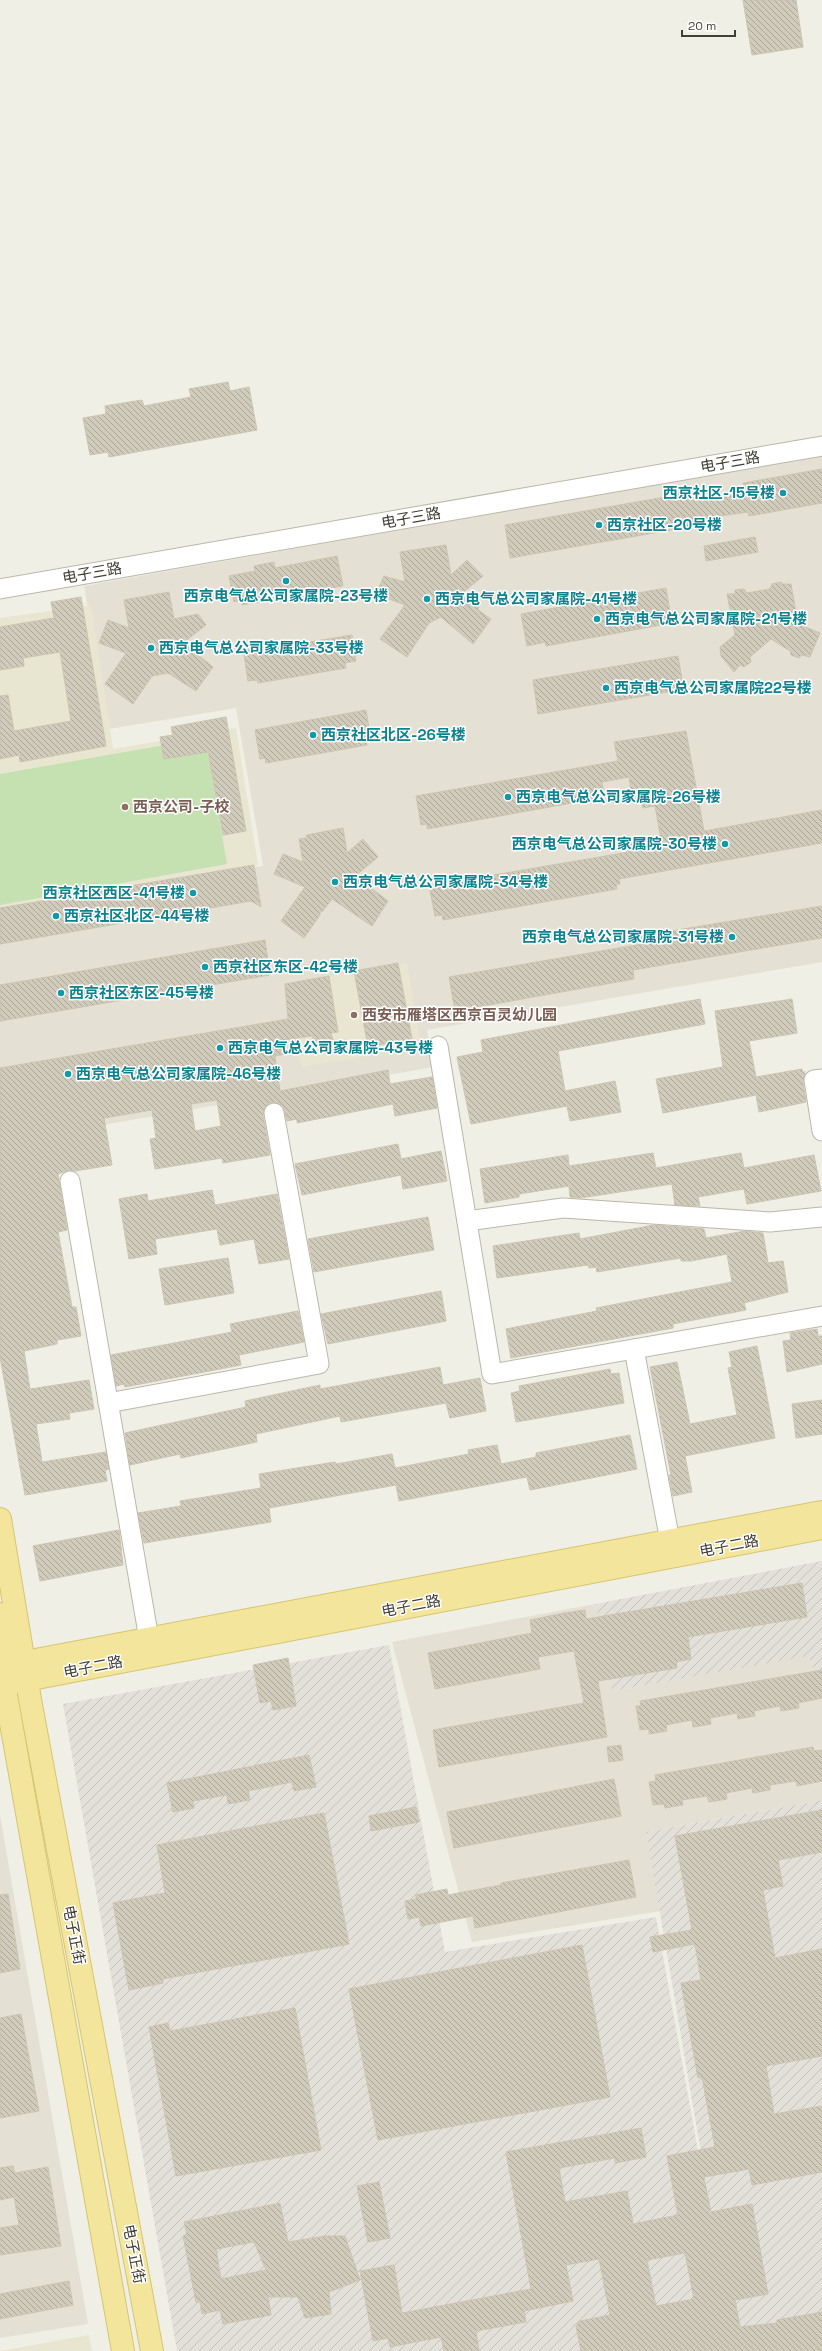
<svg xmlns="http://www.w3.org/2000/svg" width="822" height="2351" viewBox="0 0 822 2351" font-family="'Space Grotesk','Noto Sans SC',sans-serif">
<defs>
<pattern id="industrial-furrows" width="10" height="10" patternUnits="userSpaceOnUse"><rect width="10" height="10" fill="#e3e0da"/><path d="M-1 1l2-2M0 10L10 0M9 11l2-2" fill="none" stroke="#c4c1bc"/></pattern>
<pattern id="building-back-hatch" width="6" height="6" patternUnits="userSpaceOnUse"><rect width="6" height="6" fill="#d1cbbc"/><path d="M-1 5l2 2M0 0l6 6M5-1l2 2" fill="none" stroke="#aba69a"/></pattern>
</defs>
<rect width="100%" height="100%" fill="#f0efe5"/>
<!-- residential -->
<g fill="#e4e1d4">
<polygon points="822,455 822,962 427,1030 434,1067 0,1143 0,912 263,866 236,708 109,729 84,586"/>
<polygon points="595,1604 612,1691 809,1655 822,1700 822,1800 646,1832 661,1911 472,1942 392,1642"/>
<polygon points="0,1815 88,2324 0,2338"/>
</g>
<!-- industrial -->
<g fill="url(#industrial-furrows)">
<polygon points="822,1561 822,1700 809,1656 612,1691 595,1604"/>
<polygon points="389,1645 445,1952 656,1917 734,2351 177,2351 63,1704"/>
<polygon points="822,1800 822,2351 735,2351 646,1832"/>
</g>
<!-- education -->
<g fill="#e8e5d0">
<polygon points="91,605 113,749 236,728 258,865 0,910 0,618"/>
<polygon points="407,963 421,1047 301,1067 287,983"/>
<polygon points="89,2335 92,2351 0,2351"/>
</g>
<!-- grass -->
<polygon fill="#c5e1b2" points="205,738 227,864 0,905 0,774"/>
<!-- building -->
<g fill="url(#building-back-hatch)" stroke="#cbc4b0" fill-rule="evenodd">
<polygon points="743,0 796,0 803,47 752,55"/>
<polygon points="228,382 230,391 249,387 257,430 109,457 108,452 90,455 83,418 106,414 105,406 142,400 144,406 191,397 189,389"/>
<polygon points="822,469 822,503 749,516 748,512 693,520 694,526 510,558 505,525 688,493 690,501 745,493 743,483"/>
<polygon points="755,537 758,552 706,561 704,546"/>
<polygon points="446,545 451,575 467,560 483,576 460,595 479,607 478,610 491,619 473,644 441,617 429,623 407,657 380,639 405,605 376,594 384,576 405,582 400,552"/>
<polygon points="337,556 343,586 313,591 312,586 263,595 264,601 242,605 241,600 234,602 229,576 255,571 254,566 274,562 275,568"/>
<polygon points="781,582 782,584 791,584 798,624 820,633 810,657 802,655 799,658 791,655 790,651 771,639 750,657 751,662 744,667 740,665 734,672 721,656 720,647 735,635 727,594 735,594 735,590 744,589 747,593 770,589 772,584"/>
<polygon points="666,588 672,623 546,646 545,642 527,646 521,614"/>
<polygon points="169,592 174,619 198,614 206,625 183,643 213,667 196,691 168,673 152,676 133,704 105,684 126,653 99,643 108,620 129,628 124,600"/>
<polygon points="81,597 106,746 20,762 19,755 0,759 0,696 8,695 14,731 71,721 60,652 23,658 24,666 0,670 0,627 54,618 51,602"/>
<polygon points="352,635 356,661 345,663 346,668 258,683 257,680 248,681 243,648 290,640 291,645"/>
<polygon points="678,656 683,685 678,685 679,690 538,714 533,680"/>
<polygon points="366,710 371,740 366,740 367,745 266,763 265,758 260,759 255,730"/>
<polygon points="226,717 246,831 223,835 208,752 164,759 160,737 173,735 171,727"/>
<polygon points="686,731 704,831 822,810 822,843 619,879 620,884 616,884 617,889 443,920 442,915 435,916 429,886 629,852 627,844 661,839 655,806 643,808 639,790 631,791 629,777 602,782 604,794 599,794 600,798 427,829 427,824 421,825 416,796 618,761 614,742"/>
<polygon points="343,828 347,853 363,839 378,857 355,876 388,901 372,926 332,899 323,911 320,912 320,915 304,938 281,921 305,887 274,874 283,854 303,862 299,839 306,838 307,835"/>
<polygon points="254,865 261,907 251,901 0,944 0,908"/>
<polygon points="822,906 822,938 633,970 634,979 455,1011 449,977 642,944 641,936"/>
<polygon points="265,940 270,975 0,1021 0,985"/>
<polygon points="398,963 412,1039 368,1047 354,971"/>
<path d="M329,976L338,1032L331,1033L333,1040L313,1043L312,1036L284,1040L286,1054L275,1056L280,1091L388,1070L390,1084L432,1077L437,1108L395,1116L393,1104L297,1123V1119L287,1121L283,1106L278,1103L272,1102L267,1105L263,1115L270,1155L223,1163L222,1158L155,1169L150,1139L156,1138L152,1110L104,1118L112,1165L75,1171L69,1170L58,1174L67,1230L58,1232L72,1307H76L81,1336L57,1340V1344L24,1351L30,1389L89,1380L94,1409L69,1413L70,1419L36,1424L42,1462L106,1452L109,1469L105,1470L107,1481L25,1495L0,1357V1068L288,1019L285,984ZM217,1100L221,1126L195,1131L191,1104Z"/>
<polygon points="700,999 705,1024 558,1051 565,1091 615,1081 621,1112 570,1121 567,1106 471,1124 457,1057 483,1052 481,1040"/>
<polygon points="792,999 797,1033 749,1041 756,1077 802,1069 803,1073 805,1071 803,1082 806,1102 759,1112 756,1095 663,1113 656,1079 723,1067 715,1011"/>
<polygon points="398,1144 401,1159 441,1151 447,1181 403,1189 401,1175 302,1195 295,1164"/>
<polygon points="653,1153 656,1168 741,1153 744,1168 814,1155 821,1191 747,1204 744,1189 698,1197 700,1206 675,1205 672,1184 580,1198 570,1197 569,1186 519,1194 519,1197 485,1203 480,1169 568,1155 569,1166"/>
<polygon points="212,1190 215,1205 277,1194 289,1259 259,1264 254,1239 220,1245 217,1229 155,1239 157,1254 129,1259 119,1199 147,1194 148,1201"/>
<polygon points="428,1217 434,1250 314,1272 308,1239"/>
<polygon points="654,1225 704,1229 706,1238 745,1231 763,1233 768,1263 783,1261 788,1292 744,1303 746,1310 673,1324 673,1328 511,1358 506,1329 597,1311 596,1308 732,1282 727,1254 691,1261 681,1261 681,1258 597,1272 596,1267 589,1268 588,1265 497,1278 493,1246 579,1233 580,1239"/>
<polygon points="228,1258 234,1293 165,1305 159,1269"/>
<polygon points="441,1291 446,1321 328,1344 321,1314"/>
<polygon points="298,1311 304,1342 239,1355 241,1365 125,1387 124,1384 116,1386 111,1355 232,1332 230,1324"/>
<polygon points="817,1329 818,1336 822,1336 822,1364 787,1372 783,1341 791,1340 790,1333"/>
<polygon points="757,1346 775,1438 685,1456 692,1492 673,1496 669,1475 671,1475 650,1367 677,1362 690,1424 737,1415 728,1368 732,1367 729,1352"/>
<polygon points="440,1367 443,1385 480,1378 486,1411 450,1418 446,1403 341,1422 340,1416 256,1434 257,1442 181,1458 180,1454 130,1465 125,1433 246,1407 245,1401 320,1385 320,1389"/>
<polygon points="610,1369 611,1374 619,1373 624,1403 516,1422 511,1393 520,1391 519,1386"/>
<polygon points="822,1400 822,1434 796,1438 792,1404"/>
<polygon points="630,1435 637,1469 530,1490 527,1477 399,1501 396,1485 269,1508 271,1522 144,1543 138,1513 181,1506 180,1501 261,1488 259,1474 335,1462 336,1464 392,1454 395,1468 469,1454 468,1450 497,1445 501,1464 536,1457 536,1453"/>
<polygon points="119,1530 123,1565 40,1581 33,1546"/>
<polygon points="802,1583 807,1617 688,1637 691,1659 676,1662 677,1668 598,1681 607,1737 439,1767 433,1730 584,1703 574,1651 538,1657 540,1669 435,1689 428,1653 532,1633 530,1620 564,1613 585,1610 586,1619"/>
<polygon points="288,1658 296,1706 273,1710 271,1701 260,1703 253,1665"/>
<polygon points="822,1670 822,1698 798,1703 799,1708 781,1711 780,1706 754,1711 755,1716 738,1719 737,1713 710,1718 711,1724 693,1727 692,1720 666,1725 667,1731 649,1734 649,1729 640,1730 636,1706 641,1706 640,1701"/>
<polygon points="621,1745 623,1760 609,1762 607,1747"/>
<polygon points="813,1747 814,1751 822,1750 822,1781 797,1786 796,1781 770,1785 770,1790 753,1793 752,1788 726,1793 727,1799 709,1802 707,1796 682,1800 683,1805 665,1808 664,1804 653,1805 649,1782 656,1781 655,1775"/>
<polygon points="309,1755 316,1787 294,1791 292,1782 248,1791 250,1800 228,1804 227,1795 193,1801 194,1808 173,1812 167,1783"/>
<polygon points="614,1779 621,1816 454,1848 447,1812"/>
<polygon points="416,1807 419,1822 371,1831 369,1816"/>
<path d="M822,1810V1852L778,1860L783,1886L763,1890L775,1958L822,1949V2056L766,2066L774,2114L822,2106V2172L752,2185L749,2169L704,2177L711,2212L752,2204L768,2294L735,2300L740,2327L777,2323V2320L822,2312V2351H581L576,2326L580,2321L610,2315L599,2259L566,2265L573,2301L524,2311L526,2322L476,2331L479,2351H444L441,2337L390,2347L388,2338L373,2341L360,2271L394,2265L402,2313L531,2289L506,2152L641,2128L646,2157L615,2163V2158L559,2168L565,2202L627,2191L633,2224L678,2215L667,2156L715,2147L702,2077L698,2078L681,1983L701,1980L695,1944L653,1952L650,1937L692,1930L675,1836ZM685,2253L694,2299L656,2306L647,2260Z"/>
<polygon points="324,1813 349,1944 163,1979 163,1983 129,1990 113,1903 165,1893 157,1845"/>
<polygon points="629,1860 636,1897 475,1928 473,1916 421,1926 419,1917 408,1919 405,1901 416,1899 416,1895 447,1889 448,1895 501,1885 501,1883"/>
<polygon points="8,1894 20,1969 0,1973 0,1895"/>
<polygon points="582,1945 610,2097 378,2140 349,1989"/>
<polygon points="295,2008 321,2150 176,2176 149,2027 168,2023 170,2031"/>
<polygon points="21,2014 39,2111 0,2118 0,2018"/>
<polygon points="13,2166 15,2173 48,2167 61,2246 0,2255 0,2228 19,2225 14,2197 0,2200 0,2168"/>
<polygon points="379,2182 390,2238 368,2242 357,2186"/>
<path d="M280,2203L288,2242L325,2236H345L360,2280L329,2292L331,2314L305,2318L298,2297H268L271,2315L223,2324L220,2310L202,2314L200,2302H196L183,2236L187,2235L184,2222ZM254,2242L266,2270L221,2279L216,2249Z"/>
<polygon points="69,2281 73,2305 0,2319 0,2294"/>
</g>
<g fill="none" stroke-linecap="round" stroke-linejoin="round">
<!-- minor casing -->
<g stroke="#bbb7a9" stroke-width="21">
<g id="minor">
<polyline points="0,589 822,446"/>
<polyline points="438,1046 492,1374 822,1316"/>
<polyline points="822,1079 814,1080 822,1131"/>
<polyline points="70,1181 149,1639"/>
<polyline points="467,1221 563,1208 770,1222 822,1217"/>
<polyline points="634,1349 670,1541"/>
<polyline points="108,1403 319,1364 274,1113"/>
</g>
</g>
<!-- major casing -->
<g stroke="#d6c56e" stroke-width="24">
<g id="major">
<polyline points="0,1519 31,1705 152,2351"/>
<polyline points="0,1614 9,1663 4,1684 123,2351"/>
<polyline points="0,1665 25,1662 822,1512"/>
<polyline points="0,1685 822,1528"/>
</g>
</g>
<!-- minor -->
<use href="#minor" stroke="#fff" stroke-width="19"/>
<!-- major -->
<use href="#major" stroke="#f3e69c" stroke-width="22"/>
</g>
<!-- markers -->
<g fill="#0f9aa8" stroke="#fff" stroke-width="1.5">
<circle cx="783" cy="493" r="4"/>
<circle cx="599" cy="525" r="4"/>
<circle cx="286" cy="581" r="4"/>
<circle cx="427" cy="599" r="4"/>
<circle cx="597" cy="619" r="4"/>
<circle cx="151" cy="648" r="4"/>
<circle cx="606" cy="688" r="4"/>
<circle cx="313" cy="735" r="4"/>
<circle cx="508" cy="797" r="4"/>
<circle cx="725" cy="844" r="4"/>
<circle cx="335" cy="882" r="4"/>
<circle cx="193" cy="893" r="4"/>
<circle cx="56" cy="916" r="4"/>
<circle cx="732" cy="937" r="4"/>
<circle cx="205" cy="967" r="4"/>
<circle cx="61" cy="993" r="4"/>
<circle cx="220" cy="1048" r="4"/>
<circle cx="68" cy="1074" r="4"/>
</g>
<g fill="#8d6e63" stroke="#fff" stroke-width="1.5">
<circle cx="125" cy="807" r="4"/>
<circle cx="354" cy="1015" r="4"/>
</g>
<g text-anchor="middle" stroke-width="3" stroke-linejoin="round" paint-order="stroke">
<!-- street labels -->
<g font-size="15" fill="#423f35" stroke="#fff">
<text transform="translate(730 462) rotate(-10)" y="5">电子三路</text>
<text transform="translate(411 518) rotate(-10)" y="5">电子三路</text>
<text transform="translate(92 573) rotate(-10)" y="5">电子三路</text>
<text transform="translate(729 1546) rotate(-11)" y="5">电子二路</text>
<text transform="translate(411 1606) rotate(-11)" y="5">电子二路</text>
<text transform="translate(93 1667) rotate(-11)" y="5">电子二路</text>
<text transform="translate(74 1935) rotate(79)" y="5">电子正街</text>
<text transform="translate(134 2254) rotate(79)" y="5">电子正街</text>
</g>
<!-- culture labels -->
<g font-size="15" font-weight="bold" fill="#0d838f" stroke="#fff" text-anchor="start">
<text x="775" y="498" text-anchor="end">西京社区-15号楼</text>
<text x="607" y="530">西京社区-20号楼</text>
<text x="286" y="601" text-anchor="middle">西京电气总公司家属院-23号楼</text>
<text x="435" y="604">西京电气总公司家属院-41号楼</text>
<text x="605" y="624">西京电气总公司家属院-21号楼</text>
<text x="159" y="653">西京电气总公司家属院-33号楼</text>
<text x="614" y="693">西京电气总公司家属院22号楼</text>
<text x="321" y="740">西京社区北区-26号楼</text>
<text x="516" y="802">西京电气总公司家属院-26号楼</text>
<text x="717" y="849" text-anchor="end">西京电气总公司家属院-30号楼</text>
<text x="343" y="887">西京电气总公司家属院-34号楼</text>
<text x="185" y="898" text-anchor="end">西京社区西区-41号楼</text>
<text x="64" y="921">西京社区北区-44号楼</text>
<text x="724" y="942" text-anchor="end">西京电气总公司家属院-31号楼</text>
<text x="213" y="972">西京社区东区-42号楼</text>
<text x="69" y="998">西京社区东区-45号楼</text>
<text x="228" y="1053">西京电气总公司家属院-43号楼</text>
<text x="76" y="1079">西京电气总公司家属院-46号楼</text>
</g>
<!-- education labels -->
<g font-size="15" font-weight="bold" fill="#785e54" stroke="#fff" text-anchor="start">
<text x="133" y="812">西京公司-子校</text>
<text x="362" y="1020">西安市雁塔区西京百灵幼儿园</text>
</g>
</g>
<!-- scale -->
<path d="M682 30v6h53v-6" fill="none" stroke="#423f35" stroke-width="2"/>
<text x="688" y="30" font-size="12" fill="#423f35" stroke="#ffffff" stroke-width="3" paint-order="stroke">20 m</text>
</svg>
